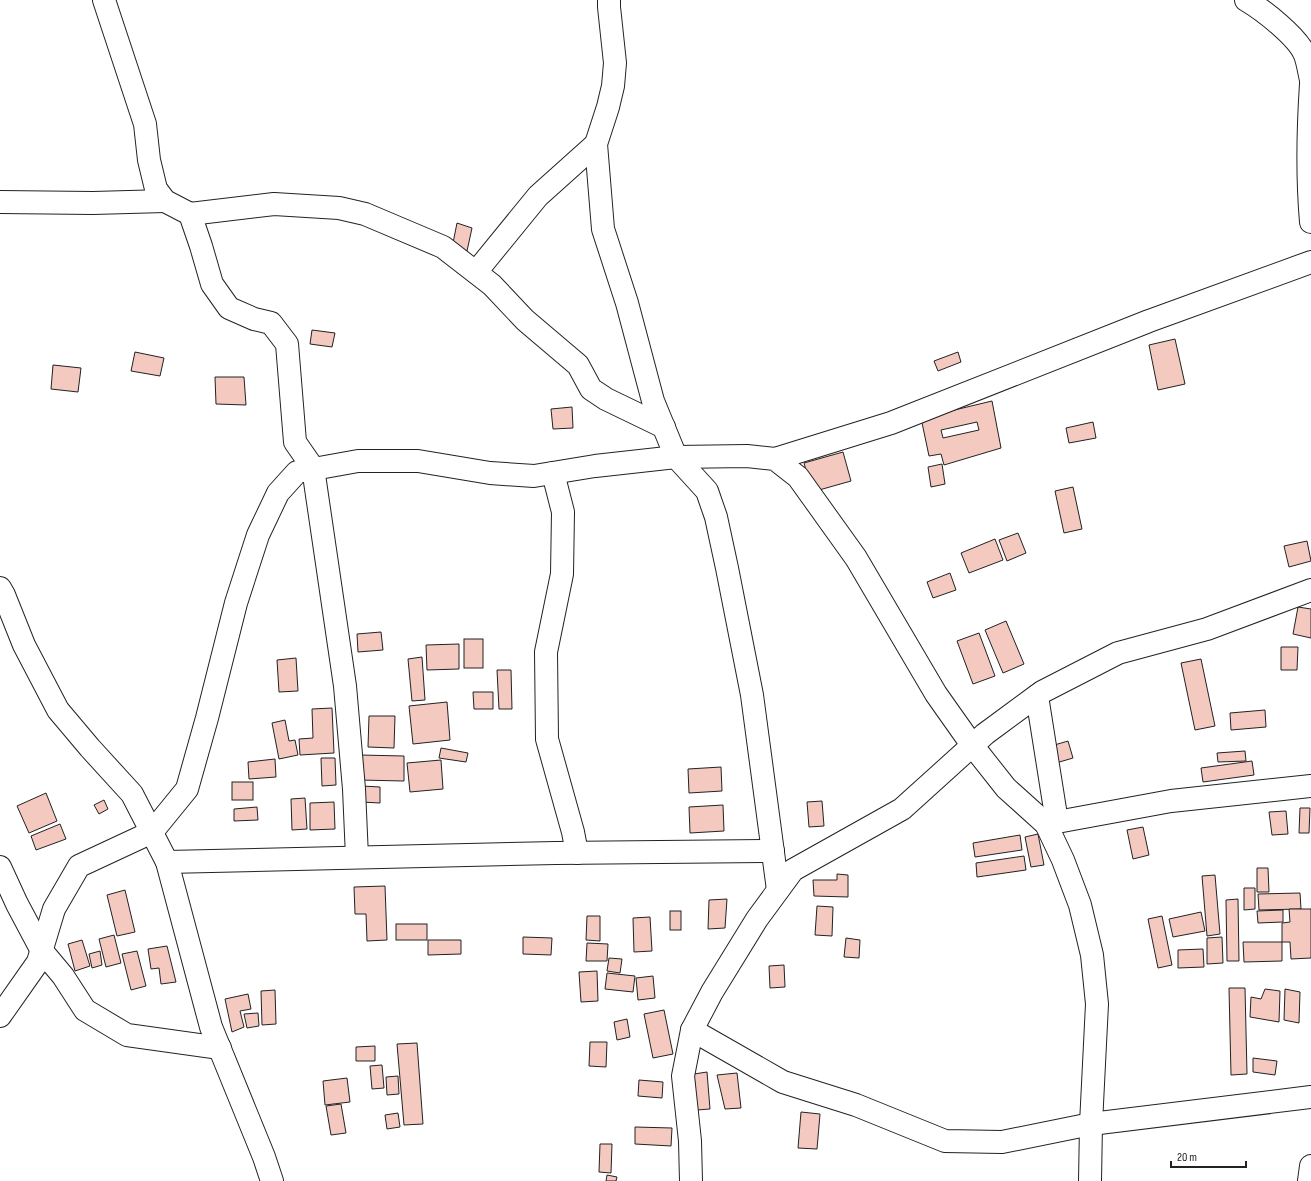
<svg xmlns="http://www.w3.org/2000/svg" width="1311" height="1181" viewBox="0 0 1311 1181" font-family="'Sofia Sans Condensed',sans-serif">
<rect width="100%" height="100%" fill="#fff"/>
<!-- building -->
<g fill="#f3c9c0" stroke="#222" fill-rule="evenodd">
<polygon points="457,223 472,228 467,251 452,248"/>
<polygon points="312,330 335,333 332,347 310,344"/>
<polygon points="1175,339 1185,384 1158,390 1149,345"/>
<polygon points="135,352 164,358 160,376 131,371"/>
<polygon points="958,352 961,362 938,371 934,361"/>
<polygon points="53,365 81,368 78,392 51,389"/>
<polygon points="215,377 244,377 246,405 216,404"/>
<path d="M992,401L1001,448L944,465L941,454L929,456L921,418ZM977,422L979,430L943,438L941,430Z"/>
<polygon points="572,407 573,428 553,429 551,409"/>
<polygon points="1093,422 1096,438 1069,443 1066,428"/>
<polygon points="843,452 851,481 812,492 804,463"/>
<polygon points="942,464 945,484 931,487 928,467"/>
<polygon points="1073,487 1082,529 1064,533 1055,491"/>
<polygon points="1018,533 1026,553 1007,561 999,540"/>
<polygon points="995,539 1003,560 969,573 961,553"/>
<polygon points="1307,541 1311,561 1289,567 1284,546"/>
<polygon points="950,573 956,590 933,598 927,582"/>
<polygon points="1298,607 1311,609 1311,638 1293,634"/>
<polygon points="1006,621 1024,664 1003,673 985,630"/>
<polygon points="381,632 383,650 358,652 357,634"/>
<polygon points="979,633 995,676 973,684 957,641"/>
<rect x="464" y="639" width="19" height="29"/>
<polygon points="459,644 459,669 427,670 426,645"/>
<polygon points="1281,647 1298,647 1297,670 1281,670"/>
<polygon points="422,657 425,700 412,701 408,659"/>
<polygon points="296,658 298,691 279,692 277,660"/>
<polygon points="1201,659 1215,726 1195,730 1181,663"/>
<polygon points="497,670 511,670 512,709 499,709"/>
<polygon points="473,692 493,692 493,709 474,709"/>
<polygon points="447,702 450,740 413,744 409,706"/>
<polygon points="332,708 334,753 300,755 299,739 313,738 312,709"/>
<polygon points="1265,710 1266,727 1231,730 1230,713"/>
<polygon points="369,716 395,716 394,748 368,747"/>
<polygon points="285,720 289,741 295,740 298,755 279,759 272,723"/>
<polygon points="1068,741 1073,758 1056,763 1051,746"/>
<polygon points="441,748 468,753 466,762 439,758"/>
<polygon points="1245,751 1246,761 1218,762 1217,753"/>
<polygon points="360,755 404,756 404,781 359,780"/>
<polygon points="321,758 335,758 336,785 322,786"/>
<polygon points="275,759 276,777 249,779 248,762"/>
<polygon points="441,760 443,789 410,792 407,763"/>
<polygon points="1252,761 1254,775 1203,782 1201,768"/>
<polygon points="721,767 722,791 689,793 688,769"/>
<rect x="232" y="782" width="21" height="18"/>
<polygon points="362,786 380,787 380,803 361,802"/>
<polygon points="46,793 57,821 29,833 17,806"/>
<polygon points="305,798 307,829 292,830 291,799"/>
<polygon points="104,800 108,809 99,814 94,805"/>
<polygon points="822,801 824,826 809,827 807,802"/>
<polygon points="334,802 335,829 310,830 310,803"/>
<polygon points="723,805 724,831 690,833 689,807"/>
<polygon points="257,807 258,820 234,821 234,809"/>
<polygon points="1300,808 1310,808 1309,833 1299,833"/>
<polygon points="1286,811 1288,834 1272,835 1269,812"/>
<polygon points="60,824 66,839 36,850 31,836"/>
<polygon points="1143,827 1149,855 1133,859 1127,830"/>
<polygon points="1038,834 1044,865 1031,867 1025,837"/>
<polygon points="1020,835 1022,850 975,857 973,843"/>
<polygon points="1024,856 1026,870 977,877 976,863"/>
<polygon points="1257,868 1268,868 1269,892 1257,892"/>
<polygon points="837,874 848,875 848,897 814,896 813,880 837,880"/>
<polygon points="1215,875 1220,934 1207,936 1202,876"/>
<polygon points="385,886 387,940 367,941 366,914 355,914 354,887"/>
<polygon points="1244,888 1255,888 1255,909 1244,910"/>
<polygon points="125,890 135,932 117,936 107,895"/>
<polygon points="1300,893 1301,909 1259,910 1258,894"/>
<polygon points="727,899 725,928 708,929 709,900"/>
<polygon points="1238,899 1239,961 1227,961 1226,900"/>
<polygon points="817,906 833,907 832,936 815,935"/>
<polygon points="1289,909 1311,909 1311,958 1291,959 1290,942 1282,942 1282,923 1290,922"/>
<polygon points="1283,910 1283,922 1258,923 1257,911"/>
<rect x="670" y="911" width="11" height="19"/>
<polygon points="1201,912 1205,931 1173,937 1169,919"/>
<polygon points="587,916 600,916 600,941 586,940"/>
<polygon points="1162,916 1172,965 1158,968 1148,919"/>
<polygon points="650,917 652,951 634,952 633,918"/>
<rect x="396" y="924" width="31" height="16"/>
<polygon points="114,935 121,963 106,967 99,939"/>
<polygon points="523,937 552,938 551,955 523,954"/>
<polygon points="1222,937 1223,963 1207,964 1207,938"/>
<polygon points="846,938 860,940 859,958 844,957"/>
<polygon points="82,940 90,966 75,971 68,944"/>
<polygon points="428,940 461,940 461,954 428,955"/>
<polygon points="1243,942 1282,942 1282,961 1244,962"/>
<polygon points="587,943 608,944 607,961 586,961"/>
<polygon points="167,946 176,982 161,984 159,968 151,969 148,949"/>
<polygon points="1203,949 1204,967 1178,968 1178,950"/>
<polygon points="100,951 102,965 92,968 89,954"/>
<polygon points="137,951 146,986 131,990 122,954"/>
<polygon points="609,958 622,959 620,973 607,971"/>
<polygon points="784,965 785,987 770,988 769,966"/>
<polygon points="597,971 598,1001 581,1002 579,972"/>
<polygon points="607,973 635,976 633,992 605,989"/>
<polygon points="653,976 655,998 638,1000 636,978"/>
<polygon points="1229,988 1245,988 1247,1074 1231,1075"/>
<polygon points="1265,989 1280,991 1279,1022 1250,1017 1251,997 1261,999"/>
<polygon points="1285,989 1300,992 1299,1023 1284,1020"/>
<polygon points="275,990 276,1024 262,1025 261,991"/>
<polygon points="248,994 251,1009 240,1011 244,1027 232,1032 225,999"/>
<polygon points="664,1010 673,1054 653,1058 644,1014"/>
<polygon points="258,1013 259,1026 247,1028 244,1014"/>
<polygon points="627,1019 630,1037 617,1040 614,1022"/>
<polygon points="590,1042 607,1042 606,1067 589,1066"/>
<polygon points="417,1043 423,1124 404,1125 397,1044"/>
<polygon points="375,1046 375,1061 356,1061 356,1047"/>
<polygon points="1253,1058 1277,1061 1275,1075 1253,1072"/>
<polygon points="382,1065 384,1088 372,1089 370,1066"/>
<polygon points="707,1072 710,1109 697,1110 694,1074"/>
<polygon points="737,1073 741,1108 725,1109 717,1075"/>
<polygon points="398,1076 399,1094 387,1095 386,1077"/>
<polygon points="347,1078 350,1102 325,1105 323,1081"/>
<polygon points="639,1080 663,1082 662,1098 638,1096"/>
<polygon points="341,1104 346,1133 331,1135 326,1106"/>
<polygon points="801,1112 820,1114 817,1149 798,1148"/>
<polygon points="398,1113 400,1127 387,1129 385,1115"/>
<polygon points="635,1127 672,1128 671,1146 635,1144"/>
<polygon points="600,1144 612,1144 611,1173 599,1172"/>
<polygon points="607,1175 617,1177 616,1181 606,1181"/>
</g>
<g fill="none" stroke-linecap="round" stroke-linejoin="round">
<!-- minor casing -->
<g stroke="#222" stroke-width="24">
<g id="minor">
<polyline points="104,0 145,124 149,160 156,189 165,201 190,214 201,246 212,284 229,308 254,319 271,323 287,344 295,442 313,468 345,686 354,789 357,857"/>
<polyline points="609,0 609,7 615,63 613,86 608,107 596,144 603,229 627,303 653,401 676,457 707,491 716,517 727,568 752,695 778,890"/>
<path d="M1246,0C1263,10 1298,37 1305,55C1308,63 1309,72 1311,80"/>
<path d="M1311,84C1308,129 1307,176 1311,222"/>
<polyline points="0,202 93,203 165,201"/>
<polyline points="190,214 274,204 339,208 365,214 443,247 492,285 525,320 578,365 591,389 606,399 664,427"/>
<polyline points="476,272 538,196 596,144"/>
<polyline points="775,459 891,423 1149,321 1311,262"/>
<polyline points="553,473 563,512 562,574 546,652 547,739 573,832 577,853"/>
<polyline points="0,588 4,595 24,645 58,710 90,748 132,794 167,862 211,1027 264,1157 272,1181"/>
<polyline points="1037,696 1057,822"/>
<polyline points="1046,824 1171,801 1311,786"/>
<polyline points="167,862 556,853 773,851"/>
<polyline points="0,867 17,904 42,951 63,976 85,1010 127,1035 220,1048"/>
<polyline points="0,1016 38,962 54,909 79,866 152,832 187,789 207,718 236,603 258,535 278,493 297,472 358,461 418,461 490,473 534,476 595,466 676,457 747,456 775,459 798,477 856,558 936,694 972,745 1006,788 1046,824 1063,860 1080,905 1092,955 1097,1004 1091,1124 1090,1181"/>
<polyline points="692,1030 783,1082 856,1105 945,1141 1002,1142 1091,1124 1311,1097"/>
<polyline points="691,1181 690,1141 683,1076 692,1030 712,992 757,919 793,870 902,809 985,734 1042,692 1118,653 1207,629 1311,590"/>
<polyline points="1309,1181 1311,1166"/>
</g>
</g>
<!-- minor -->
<use href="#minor" stroke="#fff" stroke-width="22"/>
</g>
<!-- scale -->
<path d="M1171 1161v6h75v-6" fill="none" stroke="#222222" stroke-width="2"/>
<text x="1177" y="1161" font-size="12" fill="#222222" stroke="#ffffff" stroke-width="3" paint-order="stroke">20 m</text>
</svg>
